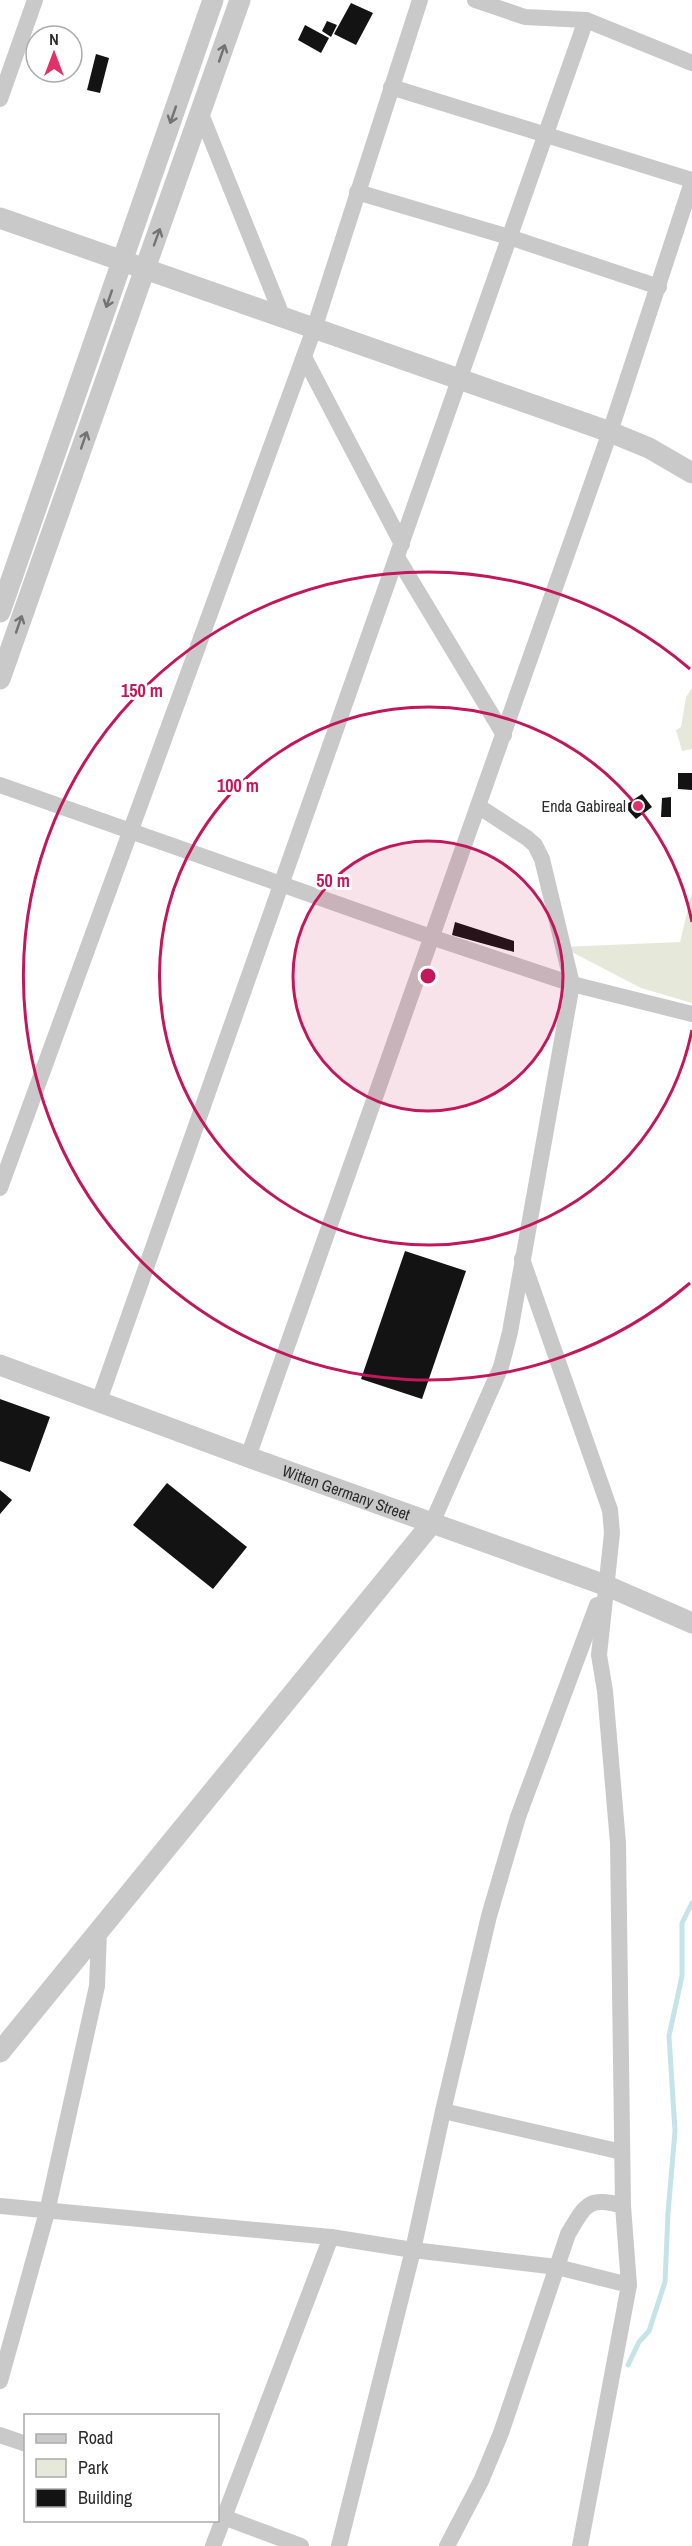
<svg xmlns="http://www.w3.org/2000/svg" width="692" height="2546" viewBox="0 0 692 2546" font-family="'Archivo Narrow',sans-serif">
<rect width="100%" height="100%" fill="#fff"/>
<!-- green -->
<g fill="#e6e9d9">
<polygon points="692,688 692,749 682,751 676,730 681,727 686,697"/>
<polygon points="692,892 692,1003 641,988 562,947 680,942"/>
</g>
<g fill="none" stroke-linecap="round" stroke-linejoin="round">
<!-- stream -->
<polyline stroke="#c5e4e9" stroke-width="5" points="628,2365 639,2342 649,2331 665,2282 668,2213 675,2131 669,2036 682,1976 682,1923 692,1903"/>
</g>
<!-- building -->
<g fill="#131313">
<polygon points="351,3 373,13 356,45 334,34"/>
<polygon points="327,21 337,25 331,37 322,31"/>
<polygon points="305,25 329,38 321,53 298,40"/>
<polygon points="96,54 109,58 100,93 87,90"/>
<polygon points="678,773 692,773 692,790 678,789"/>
<polygon points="642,794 652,807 636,819 624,806"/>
<polygon points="671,797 671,817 661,817 662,798"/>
<polygon points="455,922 514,941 514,952 452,935"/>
<polygon points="405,1251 466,1271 422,1399 361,1379"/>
<polygon points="0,1399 50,1417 30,1472 0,1461"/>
<polygon points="167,1483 247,1547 213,1589 133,1525"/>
<polygon points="0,1490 12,1500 0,1514"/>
</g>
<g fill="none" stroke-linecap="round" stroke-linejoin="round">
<!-- minor -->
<g stroke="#c9c9c9" stroke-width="16">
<polyline points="475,0 525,17 586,20 692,63"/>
<polyline points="391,87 692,180"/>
<polyline points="0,99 35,0"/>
<polyline points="201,114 283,318"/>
<polyline points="357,192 509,237 659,287"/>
<polyline points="304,357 402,544"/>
<polyline points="397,557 504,735"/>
<polyline points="0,785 431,937 572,984 692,1014"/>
<polyline points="0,1188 314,329 420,0"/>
<polyline points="522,1259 610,1510 612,1533 599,1655 605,1691 618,1843 623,2206 629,2285 580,2546"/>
<polyline points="99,1401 586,20"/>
<polyline points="248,1457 610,432 692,182"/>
<polyline points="432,1523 501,1367 510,1332 572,984 542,859 535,845 527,838 478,806"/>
<polyline points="443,2111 622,2152"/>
<polyline points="0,2206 331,2237 413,2250 557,2267 629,2285"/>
<polyline points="0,2381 47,2212 97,1986 99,1931"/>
<polyline points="0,2435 26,2444"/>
<polyline points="218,2515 301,2546"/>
<polyline points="213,2546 331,2237"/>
<polyline points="339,2546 413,2250 443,2111 489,1916 518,1817 597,1605"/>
<path d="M447,2546L481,2481L501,2433L568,2234C585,2206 588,2195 623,2206"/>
</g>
<!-- tertiary -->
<g stroke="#c9c9c9" stroke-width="21">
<polyline points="0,218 610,432 649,448 692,473"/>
<polyline points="0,612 213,0"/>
<polyline points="0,679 240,0"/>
<path id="s1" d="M0,1365L248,1457L605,1585L692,1623"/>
<polyline points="0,2052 432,1523"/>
</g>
</g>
<!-- one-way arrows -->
<defs><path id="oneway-shaft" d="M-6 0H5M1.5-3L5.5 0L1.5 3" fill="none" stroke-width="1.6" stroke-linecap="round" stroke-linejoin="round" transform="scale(1.5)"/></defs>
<g stroke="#737373">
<use href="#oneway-shaft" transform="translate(222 53) rotate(-71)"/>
<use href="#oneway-shaft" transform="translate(173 115) rotate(109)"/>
<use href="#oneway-shaft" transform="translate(157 237) rotate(-70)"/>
<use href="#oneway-shaft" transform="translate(109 299) rotate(109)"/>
<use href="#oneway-shaft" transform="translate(84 440) rotate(-71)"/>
<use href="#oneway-shaft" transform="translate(19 624) rotate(-71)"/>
</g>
<!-- distance rings -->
<circle cx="428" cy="976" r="135" fill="#c2185b" fill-opacity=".12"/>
<g fill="none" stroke="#c2185b" stroke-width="3">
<circle cx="428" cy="976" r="135"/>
<path d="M692 1030A269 269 0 1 1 692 922"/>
<path d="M690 1283A404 404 0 1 1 690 669"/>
</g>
<!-- markers -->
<circle fill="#e03169" stroke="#fff" stroke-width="2" cx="638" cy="806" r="6"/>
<g text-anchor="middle" stroke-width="6" stroke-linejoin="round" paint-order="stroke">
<!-- poi labels -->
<g font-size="16" fill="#2c2c2c" stroke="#fff" text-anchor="end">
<text x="626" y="812">Enda Gabireal</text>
</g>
<!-- street labels -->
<g font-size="16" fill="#2c2c2c" stroke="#fff">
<text dy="6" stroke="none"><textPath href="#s1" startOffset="369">Witten Germany Street</textPath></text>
</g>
</g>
<circle cx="428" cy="976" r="9" fill="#c2185b" stroke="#fff" stroke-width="3"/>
<g font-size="18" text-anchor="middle" font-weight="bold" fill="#c2185b" stroke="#fff" stroke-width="6" stroke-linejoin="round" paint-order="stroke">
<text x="142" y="697">150 m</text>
<text x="238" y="792">100 m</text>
<text x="333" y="887">50 m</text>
</g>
<!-- legend -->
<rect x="24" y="2414" width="195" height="108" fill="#ffffff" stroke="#ababab" stroke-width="1.5"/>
<rect x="36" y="2434" width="30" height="9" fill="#c9c9c9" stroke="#ababab" stroke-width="1.5"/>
<text x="78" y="2444" font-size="18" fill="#2c2c2c">Road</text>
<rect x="36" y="2459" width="30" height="18" fill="#e6e9d9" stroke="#ababab" stroke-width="1.5"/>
<text x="78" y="2474" font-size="18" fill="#2c2c2c">Park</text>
<rect x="36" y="2489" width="30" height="18" fill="#131313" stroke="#ababab" stroke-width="1.5"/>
<text x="78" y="2504" font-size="18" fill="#2c2c2c">Building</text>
<!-- north arrow -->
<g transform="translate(54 54)"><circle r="28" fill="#ffffff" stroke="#ababab" stroke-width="1.5"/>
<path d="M0-4.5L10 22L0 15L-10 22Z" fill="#e03169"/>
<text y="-9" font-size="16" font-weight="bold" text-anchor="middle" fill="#2c2c2c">N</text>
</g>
</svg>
